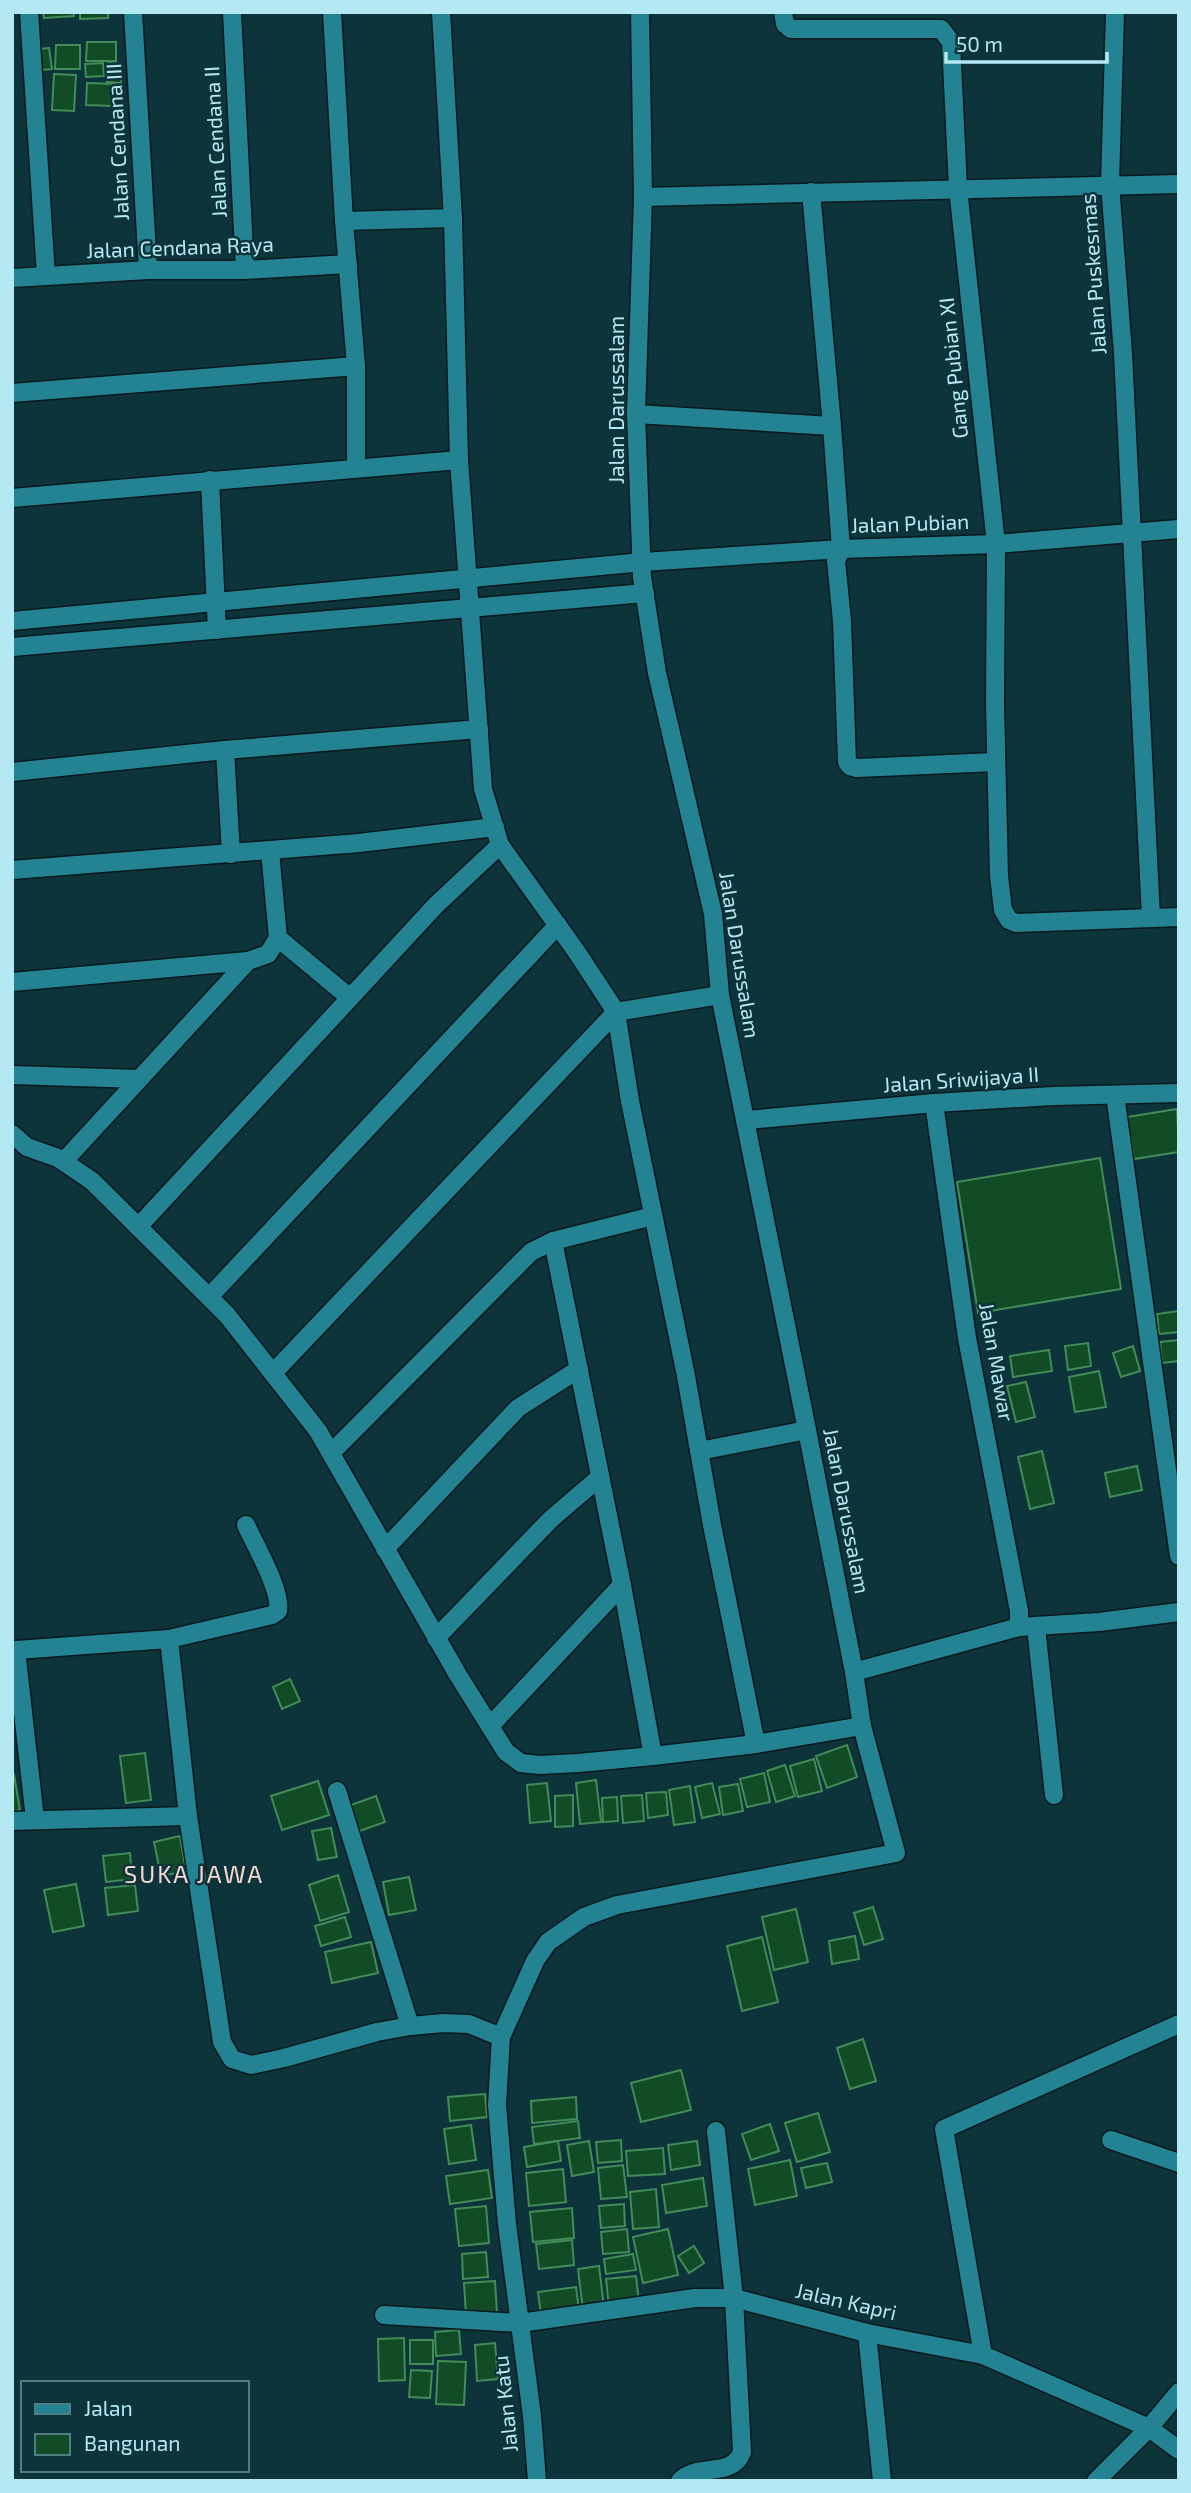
<svg xmlns="http://www.w3.org/2000/svg" width="1191" height="2493" viewBox="0 0 1191 2493" font-family="'Exo 2',sans-serif">
<rect width="100%" height="100%" fill="#0e343b"/>
<!-- building -->
<g fill="#114c26" stroke="#428c57" stroke-width="2">
<polygon points="43,12 74,12 74,16 44,18"/>
<polygon points="80,12 108,12 108,18 80,19"/>
<polygon points="87,42 116,42 116,61 86,61"/>
<polygon points="56,45 80,45 80,69 55,69"/>
<polygon points="49,48 52,69 41,70 39,49"/>
<polygon points="103,63 104,76 86,77 85,64"/>
<polygon points="108,63 122,64 121,83 107,82"/>
<polygon points="54,74 76,75 74,111 52,110"/>
<polygon points="87,83 116,84 115,106 86,105"/>
<polygon points="1177,1109 1179,1152 1134,1159 1127,1117"/>
<polygon points="1100,1158 1121,1289 978,1313 957,1182"/>
<polygon points="1179,1311 1179,1332 1159,1334 1157,1314"/>
<polygon points="1179,1340 1179,1361 1162,1363 1160,1342"/>
<polygon points="1088,1343 1091,1366 1068,1370 1065,1346"/>
<polygon points="1133,1346 1140,1371 1121,1377 1113,1353"/>
<polygon points="1049,1350 1052,1371 1013,1377 1010,1356"/>
<polygon points="1099,1371 1106,1407 1075,1412 1069,1377"/>
<polygon points="1026,1382 1035,1417 1016,1422 1007,1386"/>
<polygon points="1042,1451 1054,1503 1030,1509 1018,1457"/>
<polygon points="1137,1466 1142,1490 1110,1497 1105,1473"/>
<polygon points="290,1679 300,1701 282,1709 273,1687"/>
<polygon points="847,1745 857,1777 827,1788 816,1756"/>
<polygon points="145,1753 151,1800 126,1803 120,1756"/>
<polygon points="814,1759 822,1791 798,1797 790,1766"/>
<polygon points="785,1765 795,1796 776,1802 767,1771"/>
<polygon points="764,1773 770,1802 747,1807 740,1779"/>
<polygon points="14,1775 20,1810 12,1812 12,1776"/>
<polygon points="596,1780 601,1822 580,1824 576,1783"/>
<polygon points="318,1781 329,1815 282,1830 271,1796"/>
<polygon points="547,1783 551,1821 530,1823 527,1785"/>
<polygon points="712,1783 720,1814 702,1818 695,1787"/>
<polygon points="738,1784 743,1811 723,1815 719,1787"/>
<polygon points="690,1786 695,1822 674,1825 669,1790"/>
<polygon points="666,1792 668,1815 648,1818 646,1793"/>
<polygon points="573,1795 573,1826 555,1827 555,1796"/>
<polygon points="642,1795 644,1821 623,1823 621,1796"/>
<polygon points="376,1796 385,1822 357,1832 348,1806"/>
<polygon points="617,1797 618,1821 603,1822 602,1798"/>
<polygon points="331,1828 337,1857 318,1860 312,1831"/>
<polygon points="180,1836 186,1871 161,1876 154,1842"/>
<polygon points="130,1853 132,1879 106,1882 103,1856"/>
<polygon points="338,1875 349,1912 320,1921 309,1885"/>
<polygon points="409,1877 416,1910 389,1915 383,1882"/>
<polygon points="76,1884 84,1926 53,1932 44,1890"/>
<polygon points="135,1885 138,1911 108,1915 105,1888"/>
<polygon points="873,1907 883,1939 864,1945 854,1913"/>
<polygon points="796,1909 808,1962 774,1970 762,1917"/>
<polygon points="345,1917 351,1937 321,1946 315,1926"/>
<polygon points="855,1936 859,1959 832,1964 829,1941"/>
<polygon points="762,1937 778,2002 742,2011 727,1946"/>
<polygon points="371,1942 378,1973 332,1983 325,1952"/>
<polygon points="863,2039 876,2081 850,2089 837,2048"/>
<polygon points="681,2070 691,2110 641,2122 631,2083"/>
<polygon points="485,2094 487,2117 450,2121 448,2097"/>
<polygon points="576,2097 577,2119 532,2123 531,2101"/>
<polygon points="818,2113 830,2152 797,2162 785,2123"/>
<polygon points="578,2121 580,2138 534,2144 532,2127"/>
<polygon points="770,2124 779,2151 751,2160 742,2134"/>
<polygon points="471,2125 476,2160 449,2164 444,2129"/>
<polygon points="621,2140 622,2161 598,2163 596,2142"/>
<polygon points="558,2141 561,2161 527,2167 524,2147"/>
<polygon points="589,2141 594,2172 572,2176 567,2145"/>
<polygon points="697,2141 700,2165 671,2170 668,2145"/>
<polygon points="663,2148 665,2174 628,2176 626,2151"/>
<polygon points="790,2160 797,2196 755,2205 748,2169"/>
<polygon points="827,2163 832,2182 806,2188 801,2168"/>
<polygon points="623,2165 627,2197 601,2199 598,2168"/>
<polygon points="563,2169 566,2202 529,2206 526,2173"/>
<polygon points="488,2170 492,2198 450,2204 446,2176"/>
<polygon points="703,2178 707,2206 666,2213 662,2185"/>
<polygon points="656,2189 659,2227 633,2229 630,2192"/>
<polygon points="624,2204 625,2226 601,2228 599,2206"/>
<polygon points="486,2206 489,2243 459,2246 455,2209"/>
<polygon points="572,2208 574,2238 533,2242 530,2212"/>
<polygon points="627,2229 629,2252 603,2254 601,2232"/>
<polygon points="668,2229 678,2275 643,2283 633,2237"/>
<polygon points="572,2240 574,2265 539,2269 536,2244"/>
<polygon points="694,2246 704,2263 689,2273 678,2256"/>
<polygon points="486,2252 488,2277 463,2279 462,2254"/>
<polygon points="633,2254 636,2270 606,2274 604,2259"/>
<polygon points="599,2266 604,2307 583,2310 578,2269"/>
<polygon points="636,2276 639,2303 609,2307 606,2279"/>
<polygon points="495,2281 497,2313 466,2315 464,2283"/>
<polygon points="576,2287 579,2310 541,2315 538,2292"/>
<polygon points="459,2330 461,2354 436,2356 435,2332"/>
<polygon points="404,2338 405,2380 379,2381 378,2339"/>
<rect x="410" y="2340" width="23" height="24"/>
<polygon points="495,2343 498,2379 477,2381 475,2345"/>
<polygon points="438,2361 466,2362 464,2405 436,2404"/>
<polygon points="411,2370 432,2371 430,2398 409,2397"/>
</g>
<g fill="none" stroke-linecap="round" stroke-linejoin="round">
<!-- minor casing -->
<g stroke="#0a191c" stroke-width="21">
<g id="minor">
<polyline points="29,12 46,276"/>
<polyline points="133,12 148,270"/>
<polyline points="232,12 245,270"/>
<polyline points="332,12 344,221 356,366 356,468"/>
<polyline points="441,12 453,218 459,460 483,789 500,845 576,951 616,1012 720,995"/>
<polyline points="783,12 785,24 791,29 941,29 951,42 958,188 996,544 995,705 999,876 1003,910 1009,920 1016,923 1179,917"/>
<polyline points="1115,12 1110,184 1123,354 1151,917"/>
<polyline points="811,192 832,426"/>
<polyline points="643,197 1179,184"/>
<polyline points="344,221 453,218"/>
<polyline points="12,278 148,270 245,270 348,264"/>
<polyline points="12,393 356,366"/>
<polyline points="636,414 832,426 841,549 836,561 842,621 847,762 850,766 857,768 995,762"/>
<polyline points="210,480 217,630"/>
<polyline points="12,498 459,460"/>
<polyline points="12,621 643,562 841,549 996,544 1179,529"/>
<polyline points="12,647 645,593"/>
<polyline points="225,750 231,854"/>
<polyline points="12,772 225,750 479,729"/>
<polyline points="12,870 359,843 495,827"/>
<polyline points="278,938 349,997"/>
<polyline points="12,982 248,961 268,954 278,938 270,851"/>
<polyline points="616,1012 630,1101 686,1376 712,1525 756,1744"/>
<polyline points="12,1075 139,1079"/>
<polyline points="1115,1095 1179,1556"/>
<polyline points="934,1103 967,1338 1019,1611 1019,1627"/>
<polyline points="747,1120 934,1103 1053,1096 1179,1093"/>
<polyline points="12,1134 27,1147 58,1158 92,1181 227,1315 318,1431 458,1675 506,1752 521,1763 540,1765 578,1763 653,1756 756,1744 862,1726"/>
<polyline points="64,1161 248,961"/>
<polyline points="138,1227 436,905 500,845"/>
<polyline points="209,1297 558,925"/>
<polyline points="273,1373 616,1012"/>
<polyline points="699,1451 807,1430"/>
<polyline points="331,1453 531,1252 553,1241"/>
<path d="M246,1525C255,1545 282,1591 278,1611L272,1615L169,1639L188,1816L222,2042L232,2059L251,2065L284,2058L377,2032L410,2026L444,2023L469,2024L501,2037"/>
<polyline points="385,1549 518,1408 579,1369"/>
<polyline points="1036,1627 1054,1795"/>
<polyline points="436,1638 551,1519 600,1477"/>
<polyline points="854,1672 1019,1627 1099,1622 1179,1612"/>
<polyline points="490,1726 622,1585"/>
<polyline points="653,1756 622,1585 553,1241 653,1216"/>
<polyline points="337,1791 410,2026"/>
<polyline points="35,1819 16,1650 169,1639"/>
<polyline points="12,1821 188,1816"/>
<polyline points="1111,2140 1179,2163"/>
<polyline points="384,2315 520,2323 695,2298 734,2298 867,2333 983,2355 1149,2428 1179,2450"/>
<polyline points="867,2333 882,2481"/>
<polyline points="983,2355 944,2129 1179,2024"/>
<polyline points="537,2481 532,2416 507,2224 497,2105 501,2037 535,1961 548,1942 584,1917 617,1905 896,1853 862,1726 854,1672 807,1430 720,995 713,914 657,673 642,577 636,414 643,197 640,12"/>
<path d="M680,2481C697,2462 732,2479 742,2452L734,2298L716,2131"/>
<polyline points="1096,2481 1149,2428 1179,2392"/>
</g>
</g>
<!-- minor -->
<use href="#minor" stroke="#238393" stroke-width="18"/>
</g>
<g text-anchor="middle" stroke-width="5" stroke-linejoin="round" paint-order="stroke">
<!-- street labels -->
<g font-size="21" fill="#b4e8f2" stroke="#0e343b">
<text transform="translate(118 142) rotate(-93)" y="7">Jalan Cendana III</text>
<text transform="translate(216 142) rotate(-93)" y="7">Jalan Cendana II</text>
<text transform="translate(180 248) rotate(-2)" y="7">Jalan Cendana Raya</text>
<text transform="translate(1094 274) rotate(-94)" y="7">Jalan Puskesmas</text>
<text transform="translate(954 368) rotate(-96)" y="7">Gang Pubian XI</text>
<text transform="translate(617 400) rotate(-90)" y="7">Jalan Darussalam</text>
<text transform="translate(910 524) rotate(-2)" y="7">Jalan Pubian</text>
<text transform="translate(739 955) rotate(81)" y="7">Jalan Darussalam</text>
<text transform="translate(961 1080) rotate(-4)" y="7">Jalan Sriwijaya II</text>
<text transform="translate(996 1362) rotate(80)" y="7">Jalan Mawar</text>
<text transform="translate(846 1511) rotate(79)" y="7">Jalan Darussalam</text>
<text transform="translate(846 2302) rotate(13)" y="7">Jalan Kapri</text>
<text transform="translate(506 2404) rotate(-96)" y="7">Jalan Katu</text>
</g>
<!-- quarter labels -->
<g font-size="24" letter-spacing="2" fill="#f9d6d0" stroke="#0e343b">
<text x="194" y="1883">SUKA JAWA</text>
</g>
</g>
<!-- border -->
<rect width="1191" height="2493" fill="none" stroke="#b4e8f2" stroke-width="28"/>
<!-- legend -->
<rect x="21" y="2381" width="228" height="91" fill="#0e343b" stroke="#507c84" stroke-width="2"/>
<rect x="35" y="2404" width="35" height="10" fill="#238393" stroke="#507c84" stroke-width="2"/>
<text x="84" y="2416" font-size="21" fill="#b4e8f2">Jalan</text>
<rect x="35" y="2434" width="35" height="21" fill="#114c26" stroke="#507c84" stroke-width="2"/>
<text x="84" y="2451" font-size="21" fill="#b4e8f2">Bangunan</text>
<!-- scale -->
<path d="M946 52v10h161v-10" fill="none" stroke="#b4e8f2" stroke-width="3.5"/>
<text x="956" y="52" font-size="21" fill="#b4e8f2" stroke="#0e343b" stroke-width="5" paint-order="stroke">50 m</text>
</svg>
